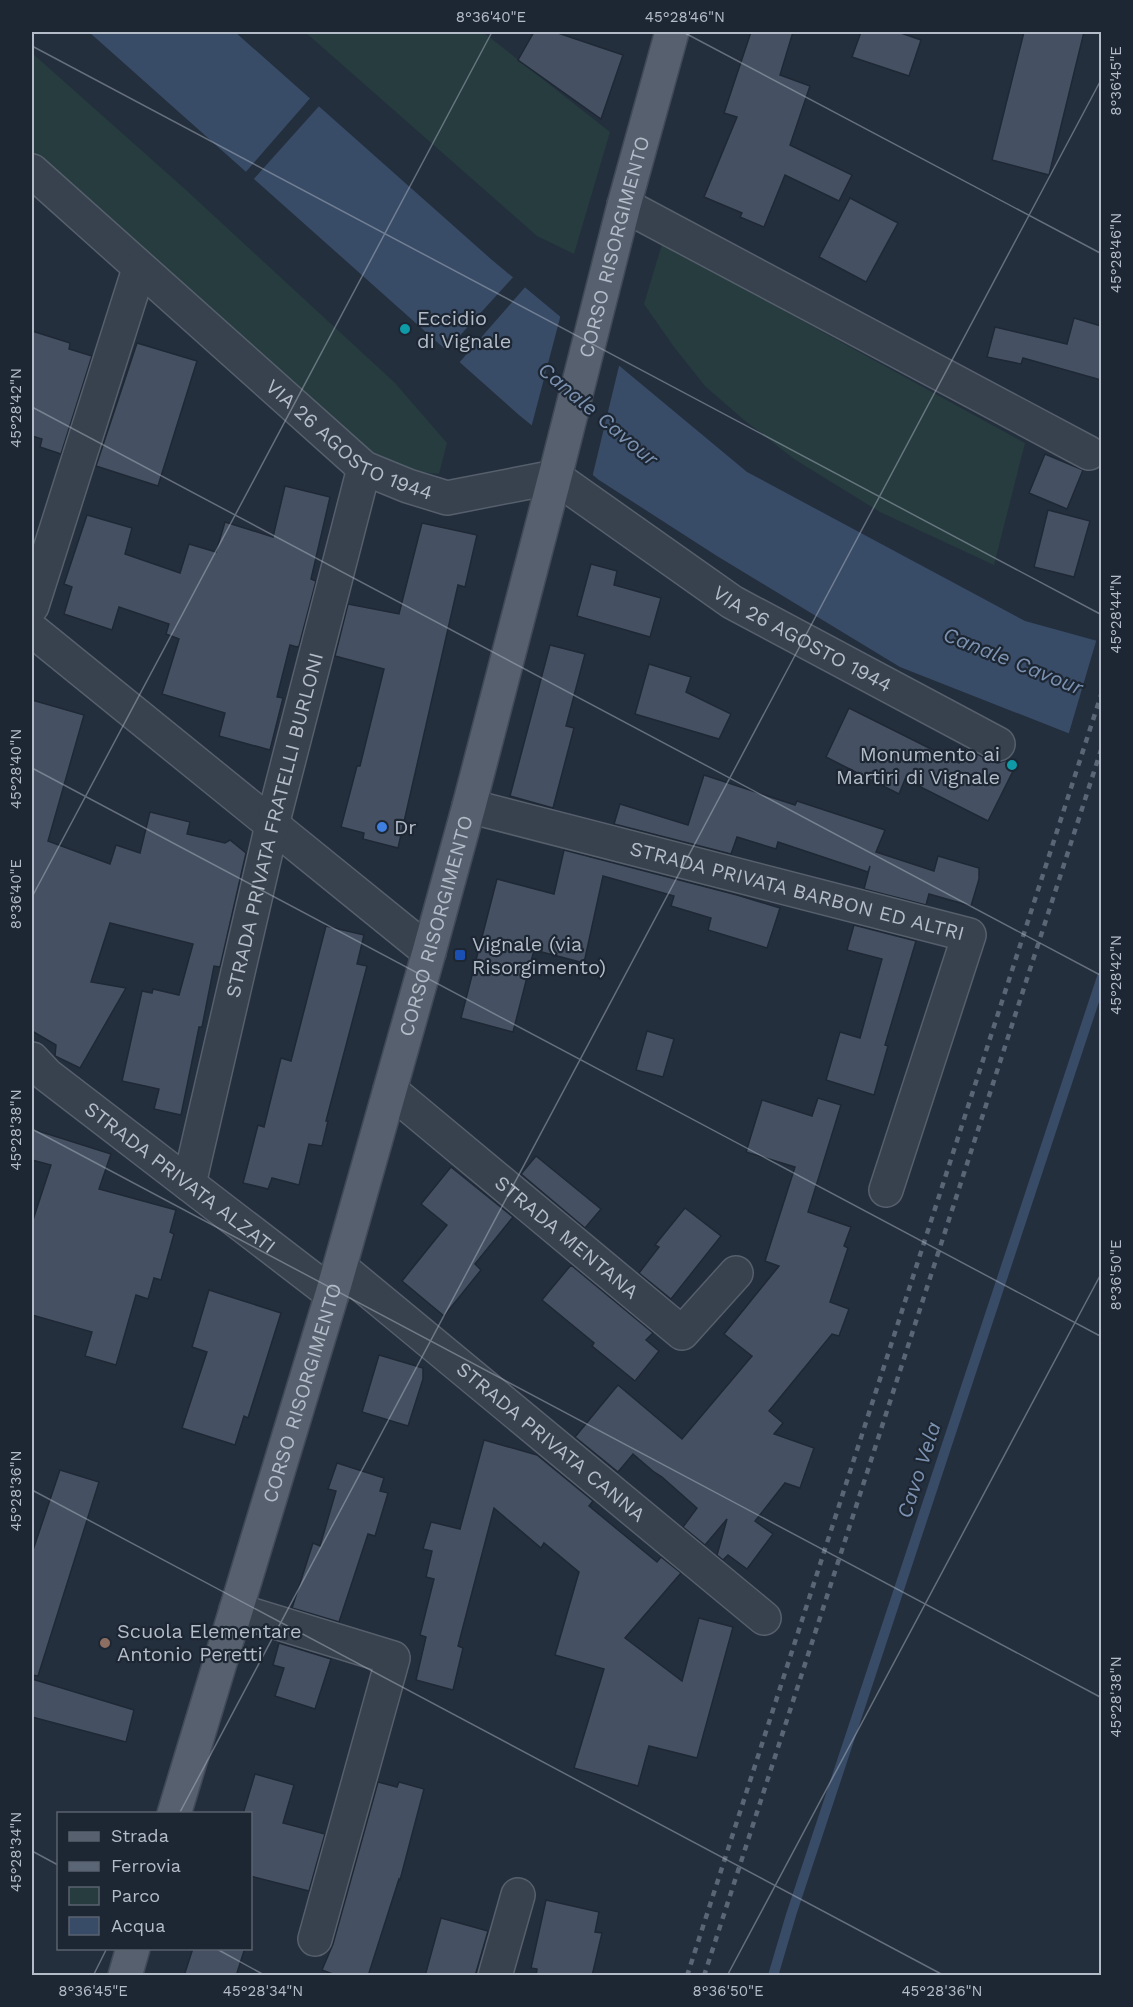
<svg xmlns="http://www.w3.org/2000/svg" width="1133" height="2007" viewBox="0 0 1133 2007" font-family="'Work Sans',sans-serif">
<rect width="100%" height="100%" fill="#242f3e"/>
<!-- green -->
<g fill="#263c3f">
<polygon points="305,32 483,32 610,132 574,254 537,236"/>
<polygon points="32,53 186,190 395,383 447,443 439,474 402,470 371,456 32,156"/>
<polygon points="662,244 1025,443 994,565 880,512 794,459 744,420 705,386 674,347 644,304"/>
</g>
<!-- water -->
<polygon fill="#394c67" points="89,32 235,32 492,260 747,472 1025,621 1101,642 1101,746 900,667 717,556 599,480 519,415"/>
<!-- pier -->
<g fill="#242f3e">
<polygon points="312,96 321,104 252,181 244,174"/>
<polygon points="515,275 527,285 458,364 445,352"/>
<polygon points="561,314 620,362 592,478 531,428"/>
<polygon points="1097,638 1102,639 1102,749 1068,736"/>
</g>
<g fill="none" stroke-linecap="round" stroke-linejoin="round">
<!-- stream -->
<polyline stroke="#394c67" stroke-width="10" points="773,1976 791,1915 1102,977"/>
</g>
<!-- building -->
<g fill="#455162" stroke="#1f2835" stroke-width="1.5">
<polygon points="534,32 555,32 623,55 601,119 518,60"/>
<polygon points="751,32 793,32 780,75 810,86 790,145 852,175 839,201 785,175 764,227 740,217 742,213 704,197 737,117 724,113"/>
<polygon points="861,32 898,32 921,40 909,76 852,57"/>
<polygon points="1024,32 1084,32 1049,175 992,160"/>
<polygon points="850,198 898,223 866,282 819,257"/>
<polygon points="1074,318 1101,326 1101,380 1023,358 1021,364 987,357 995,327 1067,344"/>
<polygon points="32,331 70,343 69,349 92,356 61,454 40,447 42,439 32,436"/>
<polygon points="137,343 197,361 158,486 96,466"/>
<polygon points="1045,454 1083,470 1067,509 1029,493"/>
<polygon points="285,486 330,497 311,579 316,581 299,646 297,647 290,645 277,697 283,698 270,750 219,736 225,713 162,694 179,639 166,634 169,624 119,607 112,630 64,614 72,587 64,584 87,515 132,528 125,554 180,573 189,544 216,552 225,522 273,537"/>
<polygon points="1048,510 1090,521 1074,577 1034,567"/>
<polygon points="422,523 477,535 465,587 458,585 398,848 363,839 364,833 341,827 357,766 360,766 384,669 335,656 348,604 399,614"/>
<polygon points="591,564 617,571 614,585 661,598 650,637 577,616"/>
<polygon points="550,645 585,654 566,726 574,728 553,808 510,796"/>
<polygon points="649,664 691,677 686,692 731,714 719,739 635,714"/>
<polygon points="32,700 84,715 48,841 110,864 116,845 140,853 150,812 190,822 187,834 225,843 230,840 246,853 220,967 214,966 202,1027 199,1027 181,1115 154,1109 159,1089 122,1081 142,991 152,993 153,989 179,995 193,944 110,923 91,982 126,988 80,1068 55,1056 56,1045 32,1031"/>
<polygon points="849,708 959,763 966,748 990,761 998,763 1007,760 1016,765 988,821 905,779 899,794 826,757"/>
<polygon points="704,775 795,805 797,801 885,830 876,852 934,871 938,856 979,868 979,879 971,906 929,894 926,905 864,889 870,866 868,872 778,842 776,849 737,837 731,854 614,824 620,804 688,825"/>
<polygon points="564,850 737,895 780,908 767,948 708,930 711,918 671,906 674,896 603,876 584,963 534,950 513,1032 461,1018 497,879 554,894"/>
<polygon points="854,925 916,941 885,1045 888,1046 874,1095 826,1080 840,1032 860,1038 882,959 847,950"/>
<polygon points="326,926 364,935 357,964 367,966 326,1121 328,1121 322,1146 309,1144 299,1185 272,1178 268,1189 243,1183 258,1125 264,1127 281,1058 291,1061"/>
<polygon points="647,1031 674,1039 663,1077 636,1070"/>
<polygon points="818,1098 841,1105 808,1212 851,1227 844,1246 848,1248 830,1302 849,1309 839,1336 832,1334 769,1411 783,1423 774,1434 814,1448 800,1488 785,1483 755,1521 773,1534 747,1569 728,1555 723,1560 717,1555 727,1519 705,1545 683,1527 697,1508 662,1477 654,1472 633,1454 618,1472 575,1437 618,1385 682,1439 752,1356 724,1334 779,1266 765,1261 795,1167 746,1152 762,1100 812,1116"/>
<polygon points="32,1129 111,1154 99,1189 176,1210 170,1232 174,1234 161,1280 154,1278 148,1299 136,1295 116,1365 85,1356 92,1332 32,1315 32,1223 51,1165 32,1160"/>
<polygon points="536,1156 601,1209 585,1228 521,1174"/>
<polygon points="451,1167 513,1217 475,1264 481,1270 444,1316 402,1281 447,1225 421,1204"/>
<polygon points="685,1208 721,1236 671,1299 639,1273 659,1247 655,1245"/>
<polygon points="571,1265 653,1333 646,1340 659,1351 635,1381 592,1346 594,1343 542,1300"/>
<polygon points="209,1290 281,1313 248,1418 244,1416 235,1445 182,1428 207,1352 192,1347"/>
<polygon points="379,1355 423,1368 423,1379 408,1426 362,1412"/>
<polygon points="484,1440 537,1455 593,1501 589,1506 657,1562 661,1557 681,1573 625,1638 682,1681 699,1618 733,1627 697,1758 649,1746 638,1786 574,1768 604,1669 555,1655 579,1572 544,1543 541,1548 494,1508 458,1646 463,1648 453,1690 416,1680 426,1637 420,1635 434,1579 426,1577 432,1551 423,1549 431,1522 460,1529"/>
<polygon points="337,1463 384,1478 380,1491 388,1493 375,1536 368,1534 339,1622 292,1608 313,1543 320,1546 336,1491 328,1489"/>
<polygon points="60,1470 99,1482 38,1676 32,1675 32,1553"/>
<polygon points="279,1643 331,1659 315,1709 275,1696 284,1668 273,1665"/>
<polygon points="32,1679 134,1710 126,1742 32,1717"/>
<polygon points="255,1774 294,1785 283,1823 325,1834 309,1891 250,1876 250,1814 243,1814"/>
<polygon points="378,1782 397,1787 399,1782 424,1789 400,1880 399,1879 368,1976 338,1976 322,1970 333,1944"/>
<polygon points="546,1900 599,1912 595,1932 602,1933 592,1976 536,1976 537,1969 531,1968"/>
<polygon points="441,1918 488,1931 475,1976 425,1976"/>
<polygon points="193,1948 245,1948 236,1976 184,1976"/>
</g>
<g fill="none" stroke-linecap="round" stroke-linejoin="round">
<!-- minor casing -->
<g stroke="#565f6c" stroke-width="36">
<g id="minor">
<path id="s1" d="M32,171L364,468L408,486L447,498L555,477L732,602L998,744"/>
<polyline points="624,205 1089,453"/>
<polyline points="32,606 139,269"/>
<polyline points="32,630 429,952"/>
<path id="s2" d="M469,806L969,935L886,1190"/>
<path id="s3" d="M32,1059L47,1075L332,1294"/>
<path id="s4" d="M390,1090L682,1333L736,1273"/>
<path id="s5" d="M189,1184L272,825L364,468"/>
<path id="s6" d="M340,1267L764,1618"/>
<polyline points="236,1610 393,1658 315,1939"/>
<polyline points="495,1976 518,1895"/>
</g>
</g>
<!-- primary casing -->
<g stroke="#414a57" stroke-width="36">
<g id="primary">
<path id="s7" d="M174,1814L332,1294L429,952L469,806L559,461L624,205L672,32"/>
<polyline points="125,1976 133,1948"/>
</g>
</g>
<!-- minor -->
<use href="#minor" stroke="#38414e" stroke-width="33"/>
<!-- primary -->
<use href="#primary" stroke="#56606e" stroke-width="33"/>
<!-- rail -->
<g stroke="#5a6575" stroke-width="4.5" stroke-dasharray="6 6" stroke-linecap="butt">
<polyline points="687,1976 1102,692"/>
<polyline points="704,1976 1102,747"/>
</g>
</g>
<!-- ticks -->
<path fill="none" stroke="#b4bcc9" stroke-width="1.5" stroke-opacity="0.45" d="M683,32L1102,254M32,46L1102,615M32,407L1102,976M32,768L1102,1337M32,897L492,32M32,1129L1102,1698M32,1490L945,1976M179,1814L1102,78M32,1851L58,1865M215,1948L266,1976M93,1976L107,1948M727,1976L1102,1272"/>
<!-- markers -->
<g fill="#0f9aa8" stroke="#1d2633" stroke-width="2">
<circle cx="405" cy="329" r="6"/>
<circle cx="1012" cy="765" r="6"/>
</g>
<circle fill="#3f7fe0" stroke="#1d2633" stroke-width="2" cx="382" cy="827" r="6"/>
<rect fill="#1a4fb4" stroke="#1d2633" stroke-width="2" x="454" y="949" width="12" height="12" rx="3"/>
<circle fill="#8d6e63" stroke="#1d2633" stroke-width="2" cx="105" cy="1643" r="6"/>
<g text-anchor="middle" stroke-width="4.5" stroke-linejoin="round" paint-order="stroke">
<!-- street labels -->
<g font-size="20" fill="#b4bcc9" stroke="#1d2633">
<text dy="7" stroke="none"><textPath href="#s7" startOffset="1628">CORSO RISORGIMENTO</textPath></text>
<text dy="7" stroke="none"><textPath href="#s1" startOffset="418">VIA 26 AGOSTO 1944</textPath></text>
<text dy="7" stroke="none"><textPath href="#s1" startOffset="940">VIA 26 AGOSTO 1944</textPath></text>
<text dy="7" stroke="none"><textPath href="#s5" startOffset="369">STRADA PRIVATA FRATELLI BURLONI</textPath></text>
<text dy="7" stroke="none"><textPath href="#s2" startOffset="339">STRADA PRIVATA BARBON ED ALTRI</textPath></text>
<text dy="7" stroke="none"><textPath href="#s7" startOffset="926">CORSO RISORGIMENTO</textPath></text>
<text dy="7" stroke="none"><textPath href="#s3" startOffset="190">STRADA PRIVATA ALZATI</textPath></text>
<text dy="7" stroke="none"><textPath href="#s4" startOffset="230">STRADA MENTANA</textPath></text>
<text dy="7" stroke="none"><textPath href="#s7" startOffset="440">CORSO RISORGIMENTO</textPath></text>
<text dy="7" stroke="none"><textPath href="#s6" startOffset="274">STRADA PRIVATA CANNA</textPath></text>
</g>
<!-- poi labels -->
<g font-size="20" fill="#b4bcc9" stroke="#1d2633" text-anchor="start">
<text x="417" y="325">Eccidio<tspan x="417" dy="23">di Vignale</tspan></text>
<text x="1000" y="761" text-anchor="end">Monumento ai<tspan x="1000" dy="23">Martiri di Vignale</tspan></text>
<text x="394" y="834">Dr</text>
<text x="472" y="951">Vignale (via<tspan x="472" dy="23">Risorgimento)</tspan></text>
<text x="117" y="1638">Scuola Elementare<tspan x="117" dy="23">Antonio Peretti</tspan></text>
</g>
<!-- water labels -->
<g font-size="21" font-style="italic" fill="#7c92b1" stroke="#1d2633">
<text transform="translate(598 414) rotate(40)" y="7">Canale Cavour</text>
<text transform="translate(1013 661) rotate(22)" y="7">Canale Cavour</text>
<text transform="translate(919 1470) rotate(-72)" y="7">Cavo Vela</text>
</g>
</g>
<!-- border -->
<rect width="1133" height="2007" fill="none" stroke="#1d2633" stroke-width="66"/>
<!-- legend -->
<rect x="57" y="1812" width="195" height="138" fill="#1d2633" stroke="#59626f" stroke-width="1.5"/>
<rect x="69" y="1832" width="30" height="9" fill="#56606e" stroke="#59626f" stroke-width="1.5"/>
<text x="111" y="1842" font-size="18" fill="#b4bcc9">Strada</text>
<rect x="69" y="1862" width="30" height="9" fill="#5a6575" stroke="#59626f" stroke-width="1.5"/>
<text x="111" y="1872" font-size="18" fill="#b4bcc9">Ferrovia</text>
<rect x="69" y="1887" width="30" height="18" fill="#263c3f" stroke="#59626f" stroke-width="1.5"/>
<text x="111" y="1902" font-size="18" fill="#b4bcc9">Parco</text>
<rect x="69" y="1917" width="30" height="18" fill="#394c67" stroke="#59626f" stroke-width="1.5"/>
<text x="111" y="1932" font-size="18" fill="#b4bcc9">Acqua</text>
<rect x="33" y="33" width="1067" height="1941" fill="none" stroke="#b4bcc9" stroke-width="2"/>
<g font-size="15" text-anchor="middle" fill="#b4bcc9">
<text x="491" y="22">8°36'40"E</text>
<text x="685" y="22">45°28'46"N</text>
<text transform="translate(1116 81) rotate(-90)" y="5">8°36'45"E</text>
<text transform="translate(1116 253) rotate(-90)" y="5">45°28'46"N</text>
<text transform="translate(16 408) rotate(-90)" y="5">45°28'42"N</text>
<text transform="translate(1116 614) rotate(-90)" y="5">45°28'44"N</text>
<text transform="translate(16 769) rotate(-90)" y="5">45°28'40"N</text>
<text transform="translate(16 894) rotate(-90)" y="5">8°36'40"E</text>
<text transform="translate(1116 975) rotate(-90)" y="5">45°28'42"N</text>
<text transform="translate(16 1130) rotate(-90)" y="5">45°28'38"N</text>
<text transform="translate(1116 1275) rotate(-90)" y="5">8°36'50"E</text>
<text transform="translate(16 1491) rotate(-90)" y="5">45°28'36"N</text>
<text transform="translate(1116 1697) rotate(-90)" y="5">45°28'38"N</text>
<text transform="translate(16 1852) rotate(-90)" y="5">45°28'34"N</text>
<text x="93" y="1996">8°36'45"E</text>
<text x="263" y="1996">45°28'34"N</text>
<text x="728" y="1996">8°36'50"E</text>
<text x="942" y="1996">45°28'36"N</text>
</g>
</svg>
